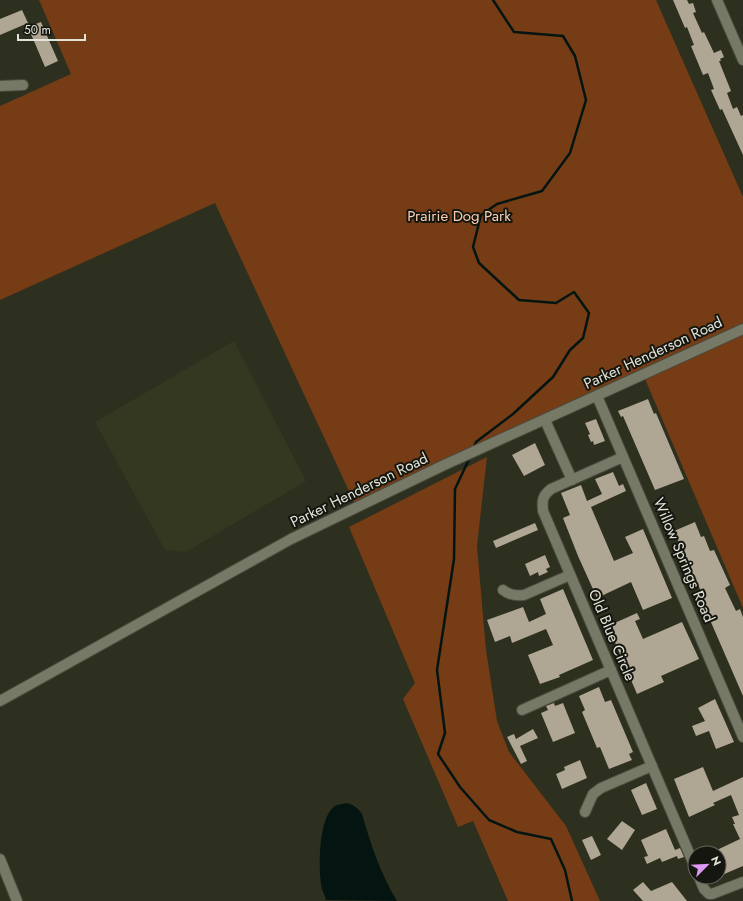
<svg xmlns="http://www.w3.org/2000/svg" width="743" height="901" viewBox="0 0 743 901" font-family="Jost,sans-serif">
<rect width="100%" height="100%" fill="#2d2f1f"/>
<!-- built -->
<polygon fill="#353821" points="234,341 306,481 186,552 165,550 95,422"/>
<!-- green -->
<g fill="#753c15">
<polygon points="39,0 656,0 743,197 743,323 355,504 215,203 0,300 0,106 71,74"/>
<polygon points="743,335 743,608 645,379"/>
<polygon points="487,457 477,546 486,650 497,721 509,752 566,826 600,901 508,901 473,821 458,827 403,699 415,683 349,527"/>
</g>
<!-- water -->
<path fill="#041511" d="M347,803C354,805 358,808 362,814C371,845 380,873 397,901L326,900C325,896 323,892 322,889C318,870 318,817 335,806C339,804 343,804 347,803Z"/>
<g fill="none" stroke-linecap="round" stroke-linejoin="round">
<!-- stream -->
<g stroke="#041511" stroke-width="2.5">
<polyline points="473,449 476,442 513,414 553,377 570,350 583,338 589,313 574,292 556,303 519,300 479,263 473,247 481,215 497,204 542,191 570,153 586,100 575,56 563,36 514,32 493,0"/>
<polyline points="470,457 455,489 454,559 437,670 445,733 438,754 460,787 489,820 517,832 551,839 565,870 572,901"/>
</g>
</g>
<!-- building -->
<g fill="#b0a694">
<polygon points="673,0 687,0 689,4 693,3 696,12 693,13 702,33 704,32 714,53 721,50 724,57 720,59 721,61 719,61 731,91 727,93 733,109 737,107 741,116 743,115 743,155 722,109 720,110 711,90 714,89 708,73 703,75 691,46 694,45 687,27 685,28"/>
<polygon points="22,10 28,23 0,35 0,19"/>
<polygon points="41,22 58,61 45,67 28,27"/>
<polygon points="648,399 654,414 656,413 684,479 655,490 623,416 621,417 618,411"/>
<polygon points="596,419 605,441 594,445 593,441 591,442 588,435 590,434 585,423"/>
<polygon points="535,443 545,465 524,476 512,455"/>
<polygon points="613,472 619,486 623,484 626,491 591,507 614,561 633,553 625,537 643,529 672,598 643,610 631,582 597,598 578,556 563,518 570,515 561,493 581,485 587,501 602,494 595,479"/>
<polygon points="695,522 701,537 704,536 710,551 714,550 730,585 725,588 736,611 740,609 743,617 743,696 707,613 706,614 697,593 701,591 690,567 689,567 674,531"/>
<polygon points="535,523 538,530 496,548 493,541"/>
<polygon points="545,555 550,567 546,569 548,572 539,576 538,572 530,576 525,564"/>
<polygon points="563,589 593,660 559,675 560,677 540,684 528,655 553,645 546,629 512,643 510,636 495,642 487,620 523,607 529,622 546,614 540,599"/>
<polygon points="637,613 640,619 635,621 643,639 682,622 699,659 661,676 664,682 637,694 608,626"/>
<polygon points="599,687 605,702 611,700 633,752 629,754 632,760 609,769 600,747 597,748 582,712 585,710 579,696"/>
<polygon points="715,699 734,742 716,749 709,731 696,736 692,726 705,721 698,708"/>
<polygon points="554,703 555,706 563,703 575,733 553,742 541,713 548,710 546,706"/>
<polygon points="533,729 538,738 520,746 527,761 521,764 507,737 514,734 516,739"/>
<polygon points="580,760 587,778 562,789 556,774 565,770 564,767"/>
<polygon points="703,767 713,791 743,777 743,866 722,875 719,869 719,849 740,839 733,824 735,824 732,817 739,815 731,795 713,803 715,805 689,817 674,779"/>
<polygon points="646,783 657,809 642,815 631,790"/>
<polygon points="622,821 635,830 622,850 607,839"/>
<polygon points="666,829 675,850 680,848 684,857 678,859 677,856 662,862 660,858 647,864 644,857 648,856 641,840"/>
<polygon points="592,836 601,855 591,860 582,840"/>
<polygon points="643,882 651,891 672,882 687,901 643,901 633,890"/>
</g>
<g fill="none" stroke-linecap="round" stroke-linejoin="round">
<!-- minor casing -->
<g stroke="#4a4c3e" stroke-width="12">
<g id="minor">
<polyline points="717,0 743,60"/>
<polyline points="0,86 23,85"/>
<polyline points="597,396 743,737"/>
<polyline points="545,420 572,480"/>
<path d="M623,457L551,489C542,496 542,501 543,511L695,867"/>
<path d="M503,590C509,595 516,596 524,595L570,575"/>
<polyline points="0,701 291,539 442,466 743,329"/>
<polyline points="522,710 611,670"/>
<polyline points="585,812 593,794 601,788 652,766"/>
<polyline points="0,859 17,901"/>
<polyline points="699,877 704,889 709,894 712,894 743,882"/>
</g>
</g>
<!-- minor -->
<use href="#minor" stroke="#767966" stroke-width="10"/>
</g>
<g text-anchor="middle" stroke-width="4" stroke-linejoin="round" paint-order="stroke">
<!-- park labels -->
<g font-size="15" fill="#fbcdb3" stroke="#15160f">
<text x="459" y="221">Prairie Dog Park</text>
</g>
<!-- street labels -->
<g font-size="15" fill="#e2e4d9" stroke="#15160f">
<text transform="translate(653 353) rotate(-25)" y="5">Parker Henderson Road</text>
<text transform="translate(359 490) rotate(-26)" y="5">Parker Henderson Road</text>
<text transform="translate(684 560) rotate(67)" y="5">Willow Springs Road</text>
<text transform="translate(612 635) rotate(67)" y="5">Old Blue Circle</text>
</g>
</g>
<!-- north arrow -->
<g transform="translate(707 865) rotate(66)"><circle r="19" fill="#15160f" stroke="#676860"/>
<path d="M0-3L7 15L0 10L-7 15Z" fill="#de98f3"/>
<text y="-6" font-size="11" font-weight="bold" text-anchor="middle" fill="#e2e4d9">N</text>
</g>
<!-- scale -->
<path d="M18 34v6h67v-6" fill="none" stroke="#e2e4d9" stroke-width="2"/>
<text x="24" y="34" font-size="12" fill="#e2e4d9" stroke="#15160f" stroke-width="3" paint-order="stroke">50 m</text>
</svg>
